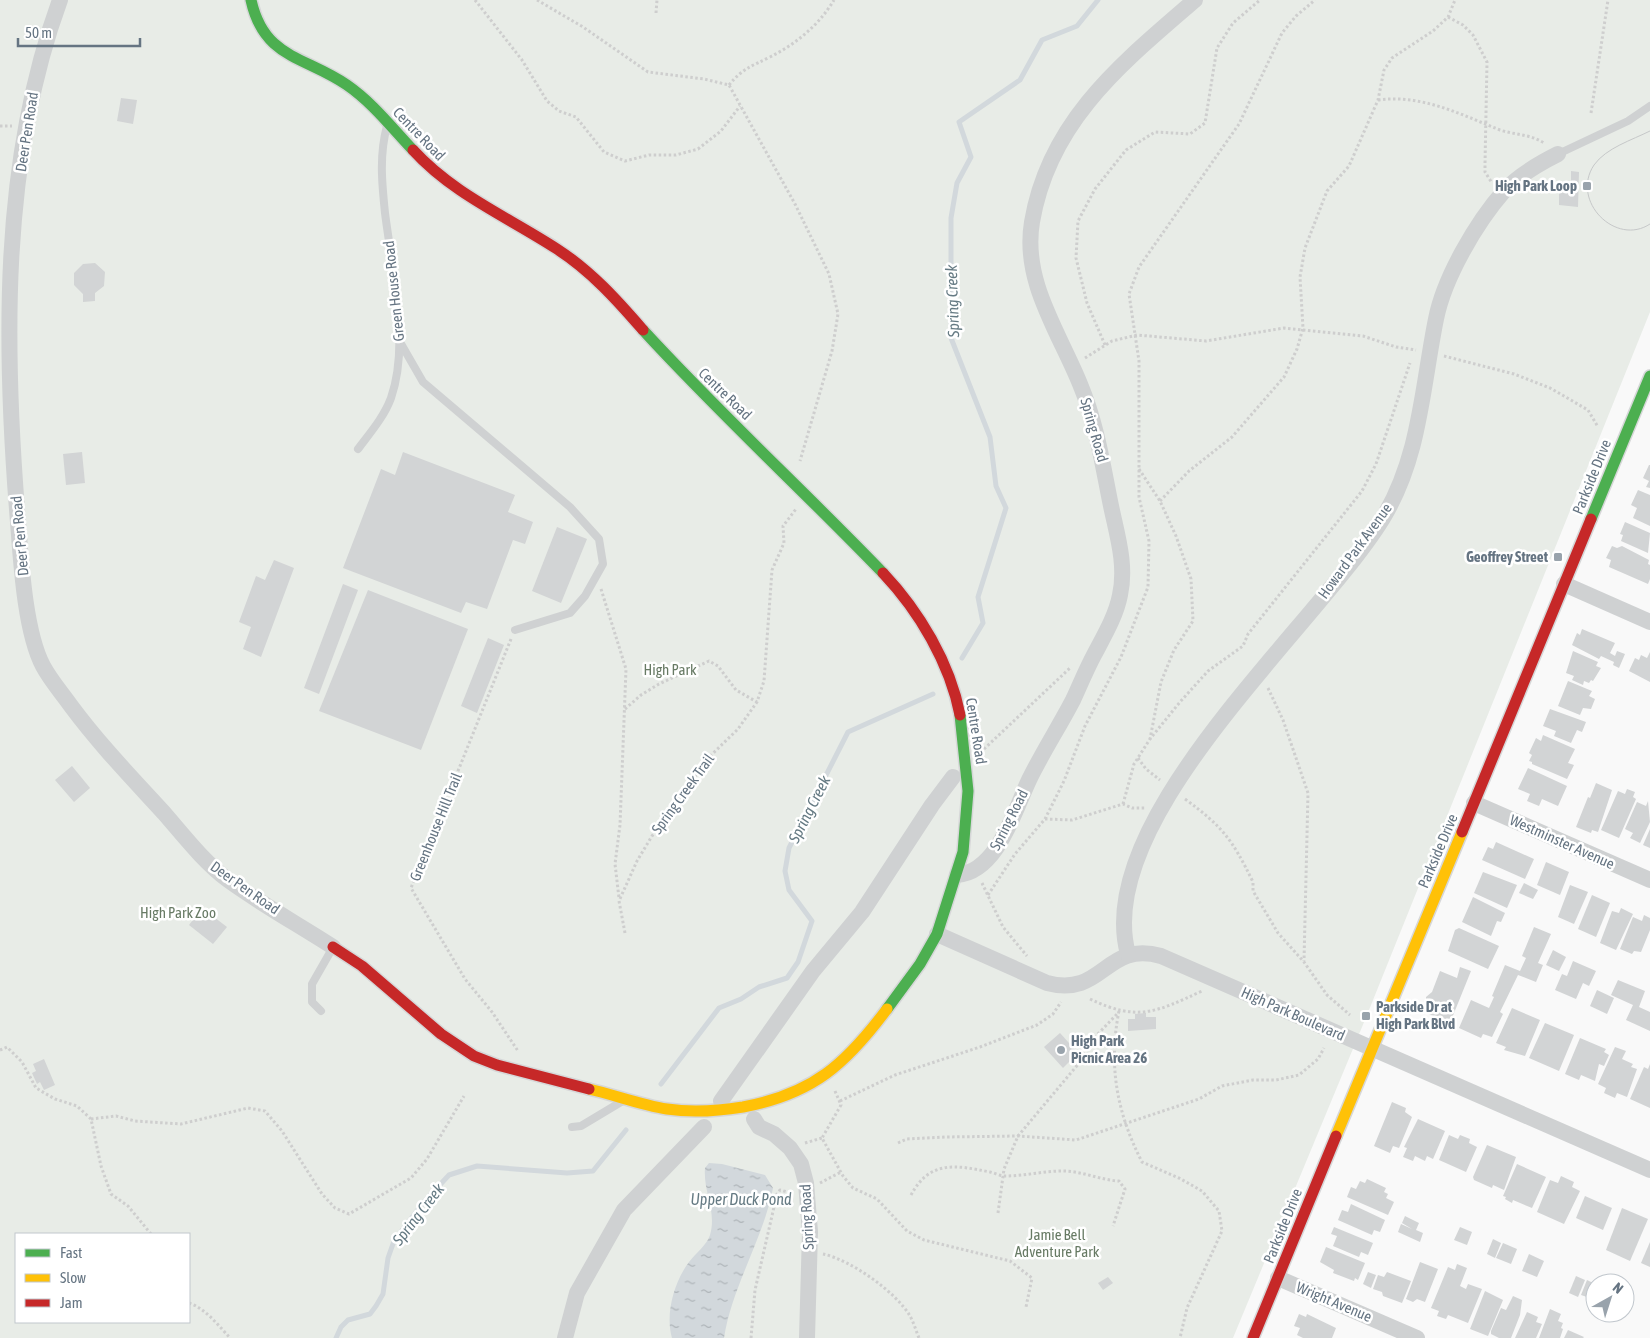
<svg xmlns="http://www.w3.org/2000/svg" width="1650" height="1338" viewBox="0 0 1650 1338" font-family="'Asap Condensed',sans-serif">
<defs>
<pattern id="water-ripples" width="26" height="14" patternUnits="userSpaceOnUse" patternTransform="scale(1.25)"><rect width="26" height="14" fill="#d2d8dc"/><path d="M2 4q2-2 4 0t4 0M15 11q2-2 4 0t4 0" fill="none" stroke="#aeb4b8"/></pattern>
</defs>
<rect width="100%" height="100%" fill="#f9f9f9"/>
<!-- green -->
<path fill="#e8ece7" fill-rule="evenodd" d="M0,0H1650V312L1367,1015L1233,1338H0ZM16,1234H189V1322H16Z"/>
<!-- water -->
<path fill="url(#water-ripples)" d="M709,1163L722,1164L765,1175L773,1188C763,1240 732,1286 724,1338H672C665,1314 674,1282 689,1262C695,1254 707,1245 710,1235C717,1211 703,1192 705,1168Z"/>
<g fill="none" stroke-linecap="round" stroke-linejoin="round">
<!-- stream -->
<g stroke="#d2d8dc" stroke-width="5">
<polyline points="962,658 983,623 978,597 1006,508 996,486 990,437 951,338 951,218 957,183 971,157 959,122 1020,80 1042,40 1077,26 1098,0"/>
<polyline points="661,1084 719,1008 741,999 759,987 787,978 798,962 812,921 789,890 785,871 789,848 848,732 933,694"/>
<polyline points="336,1338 341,1327 348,1320 370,1314 376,1306 383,1294 388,1258 394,1241 423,1203 449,1175 477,1166 567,1173 593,1171 626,1130"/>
</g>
</g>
<!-- building -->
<g fill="#d2d4d5">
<polygon points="121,98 137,100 133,124 117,121"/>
<polygon points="1571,171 1579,172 1578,207 1559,205 1559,183 1571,183"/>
<polygon points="95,263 105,272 104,286 95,293 95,301 83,302 83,294 74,285 74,273 83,264"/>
<polygon points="82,452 85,483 66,485 63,454"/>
<polygon points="403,452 515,495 508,512 533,522 525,544 513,540 487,609 466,602 461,613 343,568 381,469 395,475"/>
<polygon points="1649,465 1650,465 1650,488 1646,487 1649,481 1643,478"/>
<polygon points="1638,490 1650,495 1650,526 1633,518 1637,508 1631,505"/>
<polygon points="1625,522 1650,533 1648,553 1621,541 1623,535 1620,534"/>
<polygon points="557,527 587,539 561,603 532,591"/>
<polygon points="1612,546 1617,548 1622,546 1649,560 1648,564 1650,565 1650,579 1648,584 1609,567 1611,560 1606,558"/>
<polygon points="274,560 294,568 261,657 243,649 251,627 239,622 256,576 265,580"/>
<polygon points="343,584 358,590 319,694 304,688"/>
<polygon points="368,590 468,629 421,750 319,711"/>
<polygon points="1582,629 1615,643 1610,653 1615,656 1617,651 1625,654 1619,668 1613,665 1614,662 1601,656 1599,659 1572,645 1577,633 1580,635"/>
<polygon points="488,638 504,645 477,713 461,706"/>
<polygon points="1573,651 1598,662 1596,666 1601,668 1593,681 1591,680 1589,683 1584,681 1583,685 1572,680 1574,676 1566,673"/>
<polygon points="1650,652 1650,682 1629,671 1635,658 1639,660 1641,655 1647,658"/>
<polygon points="1568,681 1592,691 1589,696 1595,699 1591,709 1583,708 1580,715 1558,706"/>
<polygon points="1550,709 1586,722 1582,732 1577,730 1571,743 1554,736 1556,731 1543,726"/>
<polygon points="1543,735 1575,749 1568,763 1574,765 1567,779 1532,764 1532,762 1529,761 1532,755 1529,753 1536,738 1541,741"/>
<polygon points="72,766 90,788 74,802 55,780"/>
<polygon points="1528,768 1567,786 1558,806 1542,799 1539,806 1527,801 1530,794 1518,789"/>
<polygon points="1596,783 1612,790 1598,832 1592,830 1591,833 1576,827 1588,797 1590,798"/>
<polygon points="1627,789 1635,792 1633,797 1636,799 1619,838 1601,830 1618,791 1625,794"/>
<polygon points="1648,801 1650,822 1640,843 1630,838 1633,833 1625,829 1637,802 1646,806"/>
<polygon points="1650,829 1650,848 1643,845"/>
<polygon points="1496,842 1534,859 1525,879 1482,860 1488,847 1493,849"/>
<polygon points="1546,862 1569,872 1560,895 1537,885"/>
<polygon points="1483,872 1517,885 1507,908 1474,893"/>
<polygon points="1524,883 1538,890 1533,899 1519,893"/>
<polygon points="1570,885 1588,892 1574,924 1558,917"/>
<polygon points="1592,895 1610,903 1596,937 1578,929"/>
<polygon points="1473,897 1505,913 1501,922 1497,921 1491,936 1462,922"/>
<polygon points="202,908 227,927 213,944 189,925"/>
<polygon points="1621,908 1633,914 1616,950 1600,943 1612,911 1619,913"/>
<polygon points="1644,915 1650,918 1650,930 1641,952 1634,951 1632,954 1620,949 1633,917 1642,921"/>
<polygon points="1534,927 1551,934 1538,963 1543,965 1536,982 1518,975 1500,1012 1503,1014 1492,1037 1483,1034 1481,1038 1459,1028 1471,1000 1489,1008 1494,997 1492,996 1505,965 1520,971 1526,958 1522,956"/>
<polygon points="1459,928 1499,946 1488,969 1448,951 1455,930"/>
<polygon points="1553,950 1566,957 1559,971 1546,965"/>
<polygon points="1573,961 1596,971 1589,986 1583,983 1576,999 1555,990 1562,974 1567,976"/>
<polygon points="1460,967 1471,971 1450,1023 1426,1013 1428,1007 1426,1006 1426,997 1432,992 1440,971 1457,978"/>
<polygon points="1618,980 1645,991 1639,1007 1650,1012 1650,1031 1626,1020 1633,1005 1611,995"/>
<polygon points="1597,990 1614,998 1607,1014 1590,1006"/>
<polygon points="1512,1008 1540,1020 1525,1056 1504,1050 1506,1047 1496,1043"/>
<polygon points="1146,1013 1146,1017 1156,1017 1156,1029 1128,1031 1128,1019 1135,1019 1135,1014"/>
<polygon points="1545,1023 1574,1035 1559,1071 1529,1058"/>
<polygon points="1060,1033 1078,1053 1063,1068 1044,1047"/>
<polygon points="1580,1038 1606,1049 1604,1052 1609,1055 1604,1066 1599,1064 1595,1081 1581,1075 1579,1080 1565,1074"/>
<polygon points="1615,1047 1626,1051 1622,1059 1633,1064 1631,1067 1637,1069 1627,1097 1617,1093 1615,1098 1604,1093 1606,1088 1598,1084"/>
<polygon points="44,1059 55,1085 44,1090 40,1082 37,1084 32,1073 36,1071 33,1064"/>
<polygon points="1650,1064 1650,1108 1630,1099 1644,1067 1648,1069"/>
<polygon points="1392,1102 1406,1108 1405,1112 1412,1117 1399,1148 1393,1146 1390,1153 1374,1146"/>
<polygon points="1418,1119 1445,1131 1433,1159 1427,1156 1425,1161 1415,1156 1413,1161 1403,1157 1407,1148 1404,1147"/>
<polygon points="1449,1135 1458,1139 1460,1135 1470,1139 1469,1143 1477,1147 1466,1172 1439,1160"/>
<polygon points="1487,1145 1516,1157 1504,1190 1493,1185 1492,1188 1474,1180 1473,1177"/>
<polygon points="1517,1164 1546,1177 1532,1208 1513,1200 1512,1203 1505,1199 1506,1197 1503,1196"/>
<polygon points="1561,1176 1574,1182 1572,1187 1580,1191 1564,1224 1537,1212 1550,1180 1558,1183"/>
<polygon points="1367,1179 1386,1188 1384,1192 1388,1194 1386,1198 1394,1202 1388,1215 1347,1197 1351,1187 1356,1189 1360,1181 1365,1183"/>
<polygon points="1585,1196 1612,1208 1603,1230 1576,1218"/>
<polygon points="1351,1204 1385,1220 1380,1232 1374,1230 1372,1235 1338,1220 1342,1210 1348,1212"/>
<polygon points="1622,1208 1648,1219 1630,1261 1606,1250"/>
<polygon points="1405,1216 1419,1223 1416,1230 1423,1233 1420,1242 1398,1232 1401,1224 1412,1229 1402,1223"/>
<polygon points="1334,1227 1373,1243 1368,1255 1361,1252 1359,1257 1333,1246 1337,1236 1331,1234"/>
<polygon points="1460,1227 1472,1232 1467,1245 1454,1240"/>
<polygon points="1493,1239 1501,1243 1495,1258 1487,1254"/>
<polygon points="1650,1242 1650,1267 1641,1263"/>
<polygon points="1503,1243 1517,1249 1511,1264 1496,1258"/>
<polygon points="1326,1247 1365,1263 1358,1280 1355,1278 1354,1281 1333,1273 1334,1270 1320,1262"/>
<polygon points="1529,1254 1544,1261 1537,1277 1522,1271"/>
<polygon points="1420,1262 1438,1269 1425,1302 1417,1299 1413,1302 1406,1299"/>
<polygon points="1457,1264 1467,1268 1460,1286 1466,1289 1468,1284 1482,1289 1468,1323 1448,1315 1446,1319 1437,1316 1439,1311 1431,1308 1448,1267 1455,1270"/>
<polygon points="1368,1272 1376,1275 1371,1288 1363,1284"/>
<polygon points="1387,1272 1411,1281 1402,1303 1383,1296 1382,1292 1373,1289 1378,1275 1384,1277"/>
<polygon points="1576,1276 1585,1280 1578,1297 1569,1293"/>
<polygon points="1108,1277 1113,1283 1103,1290 1098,1283"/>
<polygon points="1587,1280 1595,1284 1590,1298 1581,1295"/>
<polygon points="1485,1291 1503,1300 1488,1336 1470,1329"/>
<polygon points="1513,1296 1522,1300 1520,1315 1511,1338 1499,1338 1491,1334 1491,1331 1501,1308 1506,1310"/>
<polygon points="1550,1309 1561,1314 1558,1321 1563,1323 1561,1328 1563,1329 1560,1338 1539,1338"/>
<polygon points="1527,1312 1538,1317 1536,1322 1542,1324 1536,1338 1515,1338"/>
<polygon points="1299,1314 1306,1317 1307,1314 1336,1328 1332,1338 1303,1338 1297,1335 1300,1328 1294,1326"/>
<polygon points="1568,1330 1584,1337 1583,1338 1564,1338"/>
</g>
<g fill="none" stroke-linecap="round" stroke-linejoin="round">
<!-- fast casing -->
<g stroke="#d6d7d8" stroke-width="14">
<g id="fast">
<path d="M251,0C264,59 305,56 347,85C373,103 392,128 413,150"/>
<path d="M643,330C720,414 804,491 883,573"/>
<polyline points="1591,519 1650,376"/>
<polyline points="887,1009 920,964 937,934 963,852 968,791 960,715"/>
</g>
</g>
<!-- slow casing -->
<g stroke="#d6d7d8" stroke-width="14">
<g id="slow">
<path d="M589,1089C615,1095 641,1105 667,1109C693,1113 718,1111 743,1107C813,1094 846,1064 887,1009"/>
<polyline points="1336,1136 1462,832"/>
</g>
</g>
<!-- jam casing -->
<g stroke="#d6d7d8" stroke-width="14">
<g id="jam">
<path d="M413,150C453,194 508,217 557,249C591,271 617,300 643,330"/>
<path d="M883,573C919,611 950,663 960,715"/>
<polyline points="1462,832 1591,519"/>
<polyline points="333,947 362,966 441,1034 474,1056 497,1065 589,1089"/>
<polyline points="1253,1338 1336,1136"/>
</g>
</g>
<!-- path -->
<g stroke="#cecece" stroke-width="3" stroke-dasharray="2.5 2.5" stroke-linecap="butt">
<polyline points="475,0 522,60 547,101 559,111 576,117 604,152 625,161 649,155 676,155 698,149 721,131 740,106"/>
<polyline points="537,0 583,27 648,72 704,79 729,85 795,204 829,274 838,314 832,351 800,461"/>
<polyline points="656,13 657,0"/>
<polyline points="1448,17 1463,25 1473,35 1487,62 1485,164 1485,172 1492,183"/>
<path d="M729,85C743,68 752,66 770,57C796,44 819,25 834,0"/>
<path d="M1378,100C1421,94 1460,114 1500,130C1515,135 1530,134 1544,143"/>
<polyline points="1591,113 1608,0"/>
<polyline points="0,126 12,126"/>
<polyline points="1105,345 1087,303 1076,258 1078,221 1095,189 1126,150 1155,132 1190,134 1205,123 1217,48 1233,23 1260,0"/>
<polyline points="1444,356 1514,374 1550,388 1588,410 1598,427"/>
<polyline points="1085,358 1112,341 1137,335 1206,341 1284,328 1363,336 1396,347 1416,350"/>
<polyline points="1139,469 1160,501 1176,536 1191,579 1193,621 1174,650 1161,682 1150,739"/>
<polyline points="1160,501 1189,471 1232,437 1284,377 1297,349 1303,328 1300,277 1305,248 1327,191 1349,166 1378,100 1384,70 1392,58 1433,31 1448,17 1455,0"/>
<polyline points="601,589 626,669 620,825 615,864 619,898"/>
<polyline points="511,639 411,888 465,979 492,1012 518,1051"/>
<polyline points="1268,688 1283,720 1308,793 1304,961"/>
<polyline points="625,709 641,695 659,684 709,661 718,666 736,690 757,702"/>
<polyline points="984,749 1070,668"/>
<polyline points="1138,758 1146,769 1160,780"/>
<path d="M1185,799C1223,827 1232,839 1253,882V891L1278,933L1304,962L1327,995L1350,1015"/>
<polyline points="1123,804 1134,764 1150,739 1180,702 1208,671 1243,646 1248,634 1362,491 1376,464 1410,363"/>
<polyline points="1045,819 1072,820 1123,804 1132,808 1146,808"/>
<polyline points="982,883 1003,927 1027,956"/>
<polyline points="988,895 1015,854 1045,819 1064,781 1085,726 1121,657 1148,587 1149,541 1139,497 1139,361 1129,294 1139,267 1239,124 1282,33 1296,16 1315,0"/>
<polyline points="625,933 619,901 637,861 652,836 688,791 701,765 738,729 757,702 764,681 772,570 784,543 783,526 796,509"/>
<path d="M1090,999C1138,1022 1156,1012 1202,991"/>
<path d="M1119,1011C1108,1066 1117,1113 1142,1162L1179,1178L1202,1191L1219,1211L1222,1231L1187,1308L1180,1338"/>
<polyline points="0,1050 7,1047 22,1062 36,1088 55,1099 77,1106 91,1119 101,1166 111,1194 128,1206 151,1234"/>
<polyline points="835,1091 841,1105 822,1138 843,1176 853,1188 877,1199 907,1231 924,1240 1010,1261 1032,1278 1026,1307"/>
<polyline points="840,1101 895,1075 980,1047 1037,1025 1053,1014 1061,1002"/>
<polyline points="91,1119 116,1116 135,1121 181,1124 248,1108 265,1111 282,1131 322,1194 335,1208 349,1214 411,1178 427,1159 464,1096"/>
<polyline points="805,1143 822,1138"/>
<polyline points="898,1143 907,1139 945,1137 1018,1136 1076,1140 1199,1099 1222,1086 1253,1080 1276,1080 1299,1075 1318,1059 1324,1048"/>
<polyline points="820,1183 841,1172"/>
<path d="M911,1195C930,1160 955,1165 990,1172C995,1173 1000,1176 1005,1176C1024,1176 1044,1171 1063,1171C1082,1171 1100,1180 1119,1181L1125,1189L1113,1226"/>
<polyline points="998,1213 1004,1169 1018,1136 1080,1062 1095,1037 1118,1013"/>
<path d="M823,1254C851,1260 896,1292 910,1316C914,1323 916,1331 919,1338"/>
<path d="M189,1303C205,1308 219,1326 230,1338"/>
<polyline points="751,1338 755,1290 777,1194 780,1190 791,1193"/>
</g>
<!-- lane -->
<g stroke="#cfd1d2" stroke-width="8">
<polyline points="1558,154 1628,121 1650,106"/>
<polyline points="400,342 423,382 570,507 599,539 603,564 585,596 570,613 515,630"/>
<path d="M358,449C370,433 384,417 391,398C410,344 392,269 385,213C382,184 379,155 387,126"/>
<polyline points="321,1011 312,1002 312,984 332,949"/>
<polyline points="572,1127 581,1126 621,1102"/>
</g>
<!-- street -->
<g stroke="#cfd1d2" stroke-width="16">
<path d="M60,0C0,163 4,351 18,522C21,562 25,632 43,666C51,681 62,693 71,706C100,745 132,778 164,813C184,836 203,861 228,880C261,904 299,925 333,947"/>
<polyline points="1564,584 1650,622"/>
<polyline points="1474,803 1650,880"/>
<path d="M957,875C997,872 1014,812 1029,780C1042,753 1059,727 1073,700C1080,685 1086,670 1094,655C1104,636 1116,616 1120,595C1127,563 1116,532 1110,501C1102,461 1096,422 1080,384C1059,332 1022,281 1032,222C1049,121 1122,63 1195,0"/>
<path d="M937,934L1047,983C1104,998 1105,940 1161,956L1650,1170"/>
<path d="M1128,954C1091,819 1316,627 1383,518C1420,457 1422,388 1436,319C1444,278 1476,223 1504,191C1519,175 1538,164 1558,154"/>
<polyline points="721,1101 813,971 862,912 932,805 953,777"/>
<polyline points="754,1119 759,1127 774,1134 790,1148 801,1164 806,1183 810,1232 807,1338"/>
<polyline points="1278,1278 1417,1338"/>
<polyline points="565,1338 577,1293 624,1210 704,1127"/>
</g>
<!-- fast -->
<use href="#fast" stroke="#4caf50" stroke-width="11"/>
<!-- slow -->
<use href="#slow" stroke="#ffc107" stroke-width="11"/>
<!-- jam -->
<use href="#jam" stroke="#c62828" stroke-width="11"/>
<!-- tram -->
<path stroke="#c6c8c9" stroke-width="1" d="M1650,131C1632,140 1606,148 1594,165C1570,201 1616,247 1650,224"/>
</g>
<!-- markers -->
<g fill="#99a3ac" stroke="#fff" stroke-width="2">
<rect x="1582" y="181" width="10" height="10" rx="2.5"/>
<rect x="1553" y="552" width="10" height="10" rx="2.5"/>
<rect x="1361" y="1011" width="10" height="10" rx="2.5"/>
<circle cx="1061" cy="1050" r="5"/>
</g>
<g text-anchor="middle" stroke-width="5" stroke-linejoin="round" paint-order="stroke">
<!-- street labels -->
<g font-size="15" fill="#657482" stroke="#fff">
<text transform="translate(27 132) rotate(-81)" y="5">Deer Pen Road</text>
<text transform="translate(419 134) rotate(46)" y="5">Centre Road</text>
<text transform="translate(394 291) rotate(-96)" y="5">Green House Road</text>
<text transform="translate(725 394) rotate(44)" y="5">Centre Road</text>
<text transform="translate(1094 430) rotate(74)" y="5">Spring Road</text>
<text transform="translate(1592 477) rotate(-68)" y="5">Parkside Drive</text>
<text transform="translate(20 536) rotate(-95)" y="5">Deer Pen Road</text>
<text transform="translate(1355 551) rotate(-54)" y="5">Howard Park Avenue</text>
<text transform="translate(976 731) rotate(81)" y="5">Centre Road</text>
<text transform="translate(683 794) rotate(-54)" y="5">Spring Creek Trail</text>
<text transform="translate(1009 820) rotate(-63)" y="5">Spring Road</text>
<text transform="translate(436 827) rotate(-68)" y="5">Greenhouse Hill Trail</text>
<text transform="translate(1562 842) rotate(24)" y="5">Westminster Avenue</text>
<text transform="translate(1438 851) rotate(-67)" y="5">Parkside Drive</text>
<text transform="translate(245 888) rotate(35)" y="5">Deer Pen Road</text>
<text transform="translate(1293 1014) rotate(24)" y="5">High Park Boulevard</text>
<text transform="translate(807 1217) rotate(-93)" y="5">Spring Road</text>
<text transform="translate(1283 1226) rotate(-68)" y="5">Parkside Drive</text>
<text transform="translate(1334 1302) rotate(23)" y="5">Wright Avenue</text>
</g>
<!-- poi labels -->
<g font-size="15" font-weight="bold" fill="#657482" stroke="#fff" text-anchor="end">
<text x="1577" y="191">High Park Loop</text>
<text x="1548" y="562">Geoffrey Street</text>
<text x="1376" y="1012" text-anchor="start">Parkside Dr at<tspan x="1376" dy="17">High Park Blvd</tspan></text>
<text x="1071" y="1046" text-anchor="start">High Park<tspan x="1071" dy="17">Picnic Area 26</tspan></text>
</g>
<!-- park labels -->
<g font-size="15" fill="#677a64" stroke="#fff">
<text x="670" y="675">High Park</text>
<text x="178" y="918">High Park Zoo</text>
<text x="1057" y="1240">Jamie Bell<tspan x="1057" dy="17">Adventure Park</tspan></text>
</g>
<!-- water labels -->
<g font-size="16" font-style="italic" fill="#657a83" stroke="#fff">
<text transform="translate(952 301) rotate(-92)" y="6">Spring Creek</text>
<text transform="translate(809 809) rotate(-63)" y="6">Spring Creek</text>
<text x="741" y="1205">Upper Duck Pond</text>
<text transform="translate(418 1214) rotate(-52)" y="6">Spring Creek</text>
</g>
</g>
<!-- legend -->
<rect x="15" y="1233" width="175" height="90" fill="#ffffff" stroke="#c1c7cd"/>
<rect x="25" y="1249" width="25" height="8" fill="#4caf50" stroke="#c1c7cd"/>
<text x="60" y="1258" font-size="15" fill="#657482">Fast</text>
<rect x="25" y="1274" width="25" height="8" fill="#ffc107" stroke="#c1c7cd"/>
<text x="60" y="1283" font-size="15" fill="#657482">Slow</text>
<rect x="25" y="1299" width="25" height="8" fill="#c62828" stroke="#c1c7cd"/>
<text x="60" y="1308" font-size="15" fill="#657482">Jam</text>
<!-- north arrow -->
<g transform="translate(1610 1298) rotate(39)"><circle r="24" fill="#ffffff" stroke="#c1c7cd"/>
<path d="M0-4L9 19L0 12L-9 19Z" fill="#99a3ac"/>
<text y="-8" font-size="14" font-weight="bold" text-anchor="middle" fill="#657482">N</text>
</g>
<!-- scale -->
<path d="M18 38v8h122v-8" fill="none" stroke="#657482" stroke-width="2.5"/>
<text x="25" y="38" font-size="15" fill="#657482" stroke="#ffffff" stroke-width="4" paint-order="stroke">50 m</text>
</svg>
